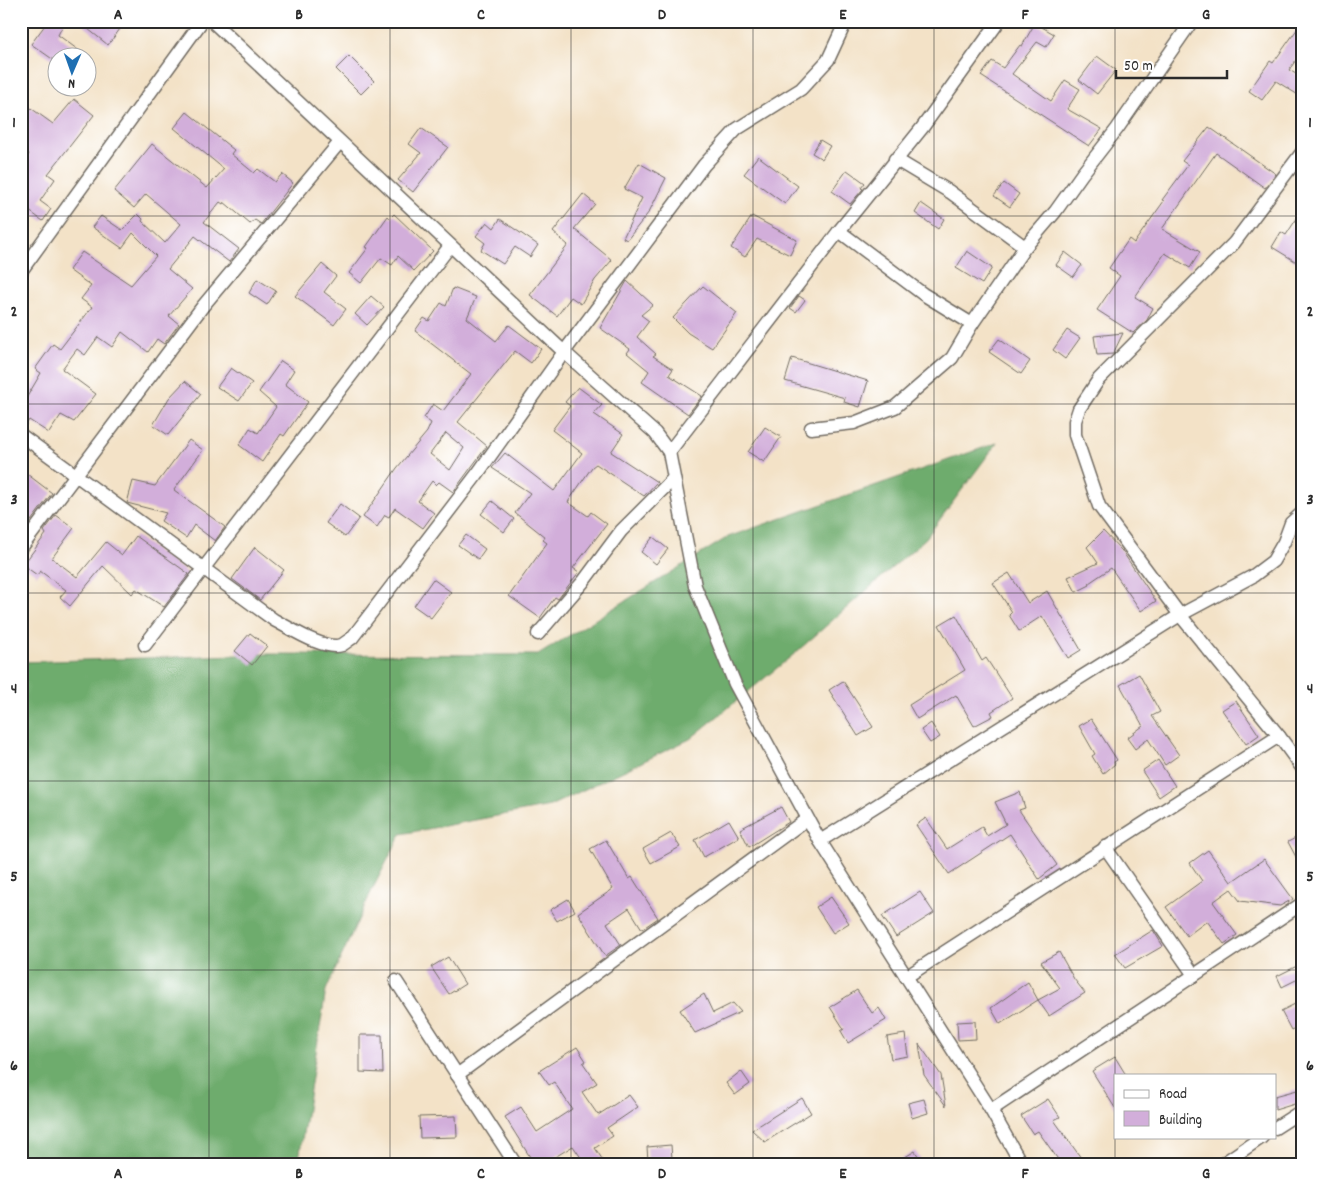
<svg xmlns="http://www.w3.org/2000/svg" width="1324" height="1186" viewBox="0 0 1324 1186" font-family="Dekko,sans-serif">
<rect width="100%" height="100%" fill="#fff"/>
<filter id="ink" filterUnits="userSpaceOnUse"><feTurbulence type="fractalNoise" baseFrequency=".02" numOctaves="2"/><feDisplacementMap in="SourceGraphic" scale="10" xChannelSelector="R" yChannelSelector="G"/><feConvolveMatrix kernelMatrix="1 2 1 2 8 2 1 2 1" color-interpolation-filters="sRGB"/></filter>
<filter id="wash" filterUnits="userSpaceOnUse"><feTurbulence type="fractalNoise" baseFrequency=".0096" numOctaves="4" result="noise"/><feDisplacementMap in="SourceGraphic" scale="20" xChannelSelector="R" yChannelSelector="G"/><feGaussianBlur stdDeviation="1.12" result="paint"/><feColorMatrix in="noise" values="0 0 0 0 0 0 0 0 0 0 0 0 0 0 0 0 0 1.4 0 .05"/><feComposite in="paint" operator="in"/></filter>
<g filter="url(#wash)">
<rect width="100%" height="100%" fill="#f3e2c7"/>
<!-- forest -->
<polygon fill="#6eac6d" stroke="#4c6c4c" points="997,443 926,538 793,655 690,739 550,806 401,834 372,890 326,990 298,1165 21,1165 21,662 268,654 538,655 728,537"/>
<g id="blocks">
<!-- building -->
<g fill="#d2aeda" fill-rule="evenodd">
<polygon points="48,21 65,21 58,35 89,58 58,58 58,63 31,44"/>
<polygon points="78,21 126,21 108,45"/>
<polygon points="1303,21 1303,50 1289,70 1303,78 1303,98 1276,81 1262,100 1249,91 1270,61 1273,63"/>
<polygon points="1035,23 1054,34 1046,47 1037,42 1012,74 1051,101 1065,80 1080,89 1067,109 1102,129 1089,146 981,76 992,61 1003,68 1020,45 1022,46"/>
<polygon points="349,56 374,81 361,94 336,69"/>
<polygon points="1097,56 1116,70 1097,94 1079,80"/>
<polygon points="74,99 94,115 48,174 55,179 40,201 51,209 43,221 21,205 21,165 29,154 21,148 21,101 53,124"/>
<polygon points="187,112 234,150 231,154 254,173 258,169 275,182 282,174 293,183 261,224 255,220 250,224 224,202 223,204 220,202 204,222 239,249 229,262 195,236 168,269 192,289 169,316 179,324 164,344 157,339 148,352 122,332 112,347 98,337 85,355 77,349 62,369 96,394 74,422 61,415 49,433 29,420 24,428 21,427 21,407 41,373 35,369 53,344 60,349 92,307 81,299 91,286 69,270 82,252 131,285 156,256 133,233 122,248 92,227 101,216 122,230 138,214 143,219 142,221 165,243 181,224 146,194 134,208 114,191 152,144 207,188 224,169 174,128"/>
<polygon points="1209,127 1276,174 1265,188 1216,153 1162,229 1200,252 1190,268 1165,253 1135,297 1153,308 1147,320 1133,333 1097,310 1120,276 1109,268 1129,239 1134,243 1164,201 1162,200 1188,165 1182,161"/>
<polygon points="421,128 448,147 413,192 398,180 421,153 409,144"/>
<polygon points="820,140 830,146 822,159 812,153"/>
<polygon points="758,156 798,186 785,204 744,174"/>
<polygon points="639,163 666,178 649,212 627,240 623,238 642,198 624,189"/>
<polygon points="847,170 865,183 861,188 863,189 850,204 832,191"/>
<polygon points="1004,183 1019,194 1010,207 994,196"/>
<polygon points="583,194 595,204 574,229 612,260 595,280 581,304 571,297 557,316 530,295 568,245 553,232"/>
<polygon points="921,203 944,219 938,229 915,213"/>
<polygon points="1303,209 1303,266 1272,247 1281,232 1286,235"/>
<polygon points="394,214 433,251 414,271 398,256 392,265 381,258 361,283 349,273 368,248 366,247 388,216 390,218"/>
<polygon points="752,216 797,240 790,255 757,239 745,257 731,248"/>
<polygon points="500,219 538,245 530,257 515,247 503,264 481,250 485,243 476,236 487,222 494,228"/>
<polygon points="967,251 992,268 982,284 956,268"/>
<polygon points="1065,252 1082,265 1073,277 1056,265"/>
<polygon points="322,264 336,276 324,292 346,309 334,325 295,296"/>
<polygon points="257,279 276,291 267,305 249,293"/>
<polygon points="627,281 653,305 641,315 649,321 637,337 656,354 653,356 673,369 669,375 702,396 688,414 642,382 649,371 627,353 630,349 600,328"/>
<polygon points="703,286 737,313 712,348 688,333 673,318"/>
<path d="M453,288L476,297L467,318L496,341L509,325L541,349L531,363L515,351L458,422L487,446L453,492L439,482L436,485L432,481L418,501L434,513L423,528L395,508L389,517L385,515L377,527L363,517L397,468L427,432L431,423L424,418L433,404L443,411L471,374L415,331L424,318L429,321L441,303L446,306ZM446,433L464,448L450,470L430,454Z"/>
<polygon points="371,296 384,307 367,325 355,314"/>
<polygon points="799,296 805,300 796,312 790,308"/>
<polygon points="1067,330 1080,338 1065,359 1053,350"/>
<polygon points="1123,333 1113,354 1097,355 1094,336"/>
<polygon points="999,339 1030,361 1021,374 989,352"/>
<polygon points="792,358 868,381 860,407 844,402 845,398 785,381"/>
<polygon points="281,361 294,370 285,384 308,402 284,436 281,434 262,462 239,445 250,428 258,433 276,407 259,392"/>
<polygon points="231,368 252,383 239,401 217,387"/>
<polygon points="185,381 201,394 168,435 153,425 169,398"/>
<polygon points="578,387 602,405 594,414 623,434 611,452 657,482 644,496 596,464 592,467 568,502 588,516 591,512 607,524 573,568 579,572 558,599 555,597 540,618 509,596 547,543 543,540 545,537 515,513 530,493 492,468 505,453 554,491 582,453 552,430 570,406 565,402"/>
<polygon points="765,427 781,437 764,462 748,452"/>
<polygon points="189,440 203,450 174,490 225,527 215,541 194,525 186,538 161,521 166,513 127,503 133,481 155,486"/>
<polygon points="27,474 52,493 31,521 21,514 21,482"/>
<polygon points="492,501 514,519 504,532 481,514"/>
<polygon points="340,504 359,518 345,537 326,523"/>
<polygon points="56,515 74,528 52,558 77,577 106,542 122,555 136,536 189,574 164,607 136,589 132,594 103,566 70,606 60,597 66,590 40,571 37,575 23,565 46,534 44,531"/>
<polygon points="1103,531 1122,551 1156,601 1141,611 1111,568 1089,583 1090,585 1076,592 1068,577 1098,563 1087,547"/>
<polygon points="466,535 485,549 478,559 458,545"/>
<polygon points="653,537 668,549 656,564 641,552"/>
<polygon points="255,547 284,570 260,600 232,579"/>
<polygon points="1009,573 1028,603 1047,591 1081,650 1068,658 1042,616 1019,631 1009,615 1012,612 993,583"/>
<polygon points="433,579 451,592 431,618 414,606"/>
<polygon points="956,615 982,661 986,658 1012,698 991,712 993,716 974,726 956,695 917,719 909,705 965,670 939,625"/>
<polygon points="250,633 267,646 252,665 235,651"/>
<polygon points="1139,674 1160,712 1152,716 1179,755 1165,765 1148,739 1135,749 1127,738 1143,726 1120,685"/>
<polygon points="843,681 873,727 858,736 829,690"/>
<polygon points="1236,701 1259,735 1246,744 1222,710"/>
<polygon points="1091,719 1117,760 1114,762 1115,764 1103,774 1092,756 1095,754 1079,726"/>
<polygon points="931,723 940,737 930,743 921,730"/>
<polygon points="1158,760 1175,786 1159,797 1142,771"/>
<polygon points="1020,792 1025,808 1019,810 1057,865 1039,879 1010,834 949,874 916,825 926,818 947,849 982,827 987,836 1006,824 995,802"/>
<polygon points="781,807 789,822 749,847 740,829"/>
<polygon points="729,820 739,837 704,857 695,840"/>
<polygon points="671,833 680,847 651,863 643,849"/>
<polygon points="1303,834 1303,870 1288,842"/>
<polygon points="606,840 629,879 632,877 658,918 642,929 629,908 607,923 621,945 605,956 578,913 613,889 590,849"/>
<polygon points="1208,850 1231,882 1264,859 1293,899 1280,906 1240,901 1231,889 1213,902 1237,935 1224,944 1207,921 1187,936 1166,907 1202,881 1190,863"/>
<polygon points="920,892 934,913 896,937 882,916"/>
<polygon points="831,897 849,923 833,933 816,907"/>
<polygon points="568,899 575,911 557,921 550,910"/>
<polygon points="1153,930 1163,946 1125,968 1115,954"/>
<polygon points="1059,952 1074,979 1085,993 1049,1016 1038,1000 1060,988 1041,962"/>
<polygon points="448,957 465,984 449,994 431,967"/>
<polygon points="1297,966 1302,977 1282,987 1277,976"/>
<polygon points="1028,982 1038,1000 1000,1024 991,1008"/>
<polygon points="857,990 872,1013 879,1008 886,1020 848,1043 841,1031 844,1029 830,1007"/>
<polygon points="704,994 713,1013 733,1003 741,1012 695,1033 680,1010"/>
<polygon points="1303,1000 1303,1024 1291,1030 1281,1011"/>
<polygon points="975,1021 976,1039 958,1040 957,1022"/>
<polygon points="905,1034 908,1056 891,1059 887,1037"/>
<polygon points="360,1035 382,1035 383,1073 360,1072"/>
<polygon points="919,1044 941,1075 946,1106 924,1075"/>
<polygon points="577,1047 586,1061 583,1063 597,1083 582,1092 598,1115 629,1095 638,1107 607,1128 613,1136 595,1148 606,1165 586,1165 573,1146 542,1165 535,1165 505,1117 521,1107 537,1132 572,1109 554,1082 549,1085 539,1071"/>
<polygon points="1115,1057 1126,1075 1115,1075 1115,1108 1092,1071"/>
<polygon points="741,1071 750,1084 735,1095 726,1083"/>
<polygon points="1297,1090 1301,1102 1275,1110 1275,1096"/>
<polygon points="802,1098 811,1113 765,1142 752,1130"/>
<polygon points="924,1099 928,1113 912,1118 908,1103"/>
<polygon points="1048,1099 1060,1117 1054,1120 1086,1165 1062,1165 1038,1131 1033,1134 1021,1116"/>
<polygon points="456,1116 457,1137 420,1138 419,1117"/>
<polygon points="671,1145 672,1159 648,1161 647,1147"/>
<polygon points="915,1151 924,1165 892,1165"/>
</g>
</g>
</g>
<g filter="url(#ink)">
<use href="#blocks" fill-opacity="0" stroke="#716b62" stroke-width="1"/>
<g fill="none" stroke-linecap="round" stroke-linejoin="round">
<!-- minor casing -->
<g stroke="#716b62" stroke-width="15">
<g id="minor">
<polyline points="212,21 564,352 655,433 669,452 695,586 735,684 820,841 991,1110 1022,1165"/>
<polyline points="1303,151 1234,243 1099,379 1079,409 1075,421 1075,435 1099,506 1180,615 1279,736 1303,769"/>
<polyline points="895,159 950,192 1025,247"/>
<polyline points="839,231 923,294 972,324"/>
<polyline points="21,271 202,21"/>
<polyline points="811,428 854,423 895,407 952,358 972,324 1025,247 1055,212 1082,174 1117,129 1192,21"/>
<path d="M21,435L274,620C290,628 324,651 342,645C345,643 349,640 352,638L478,473L564,352L704,165L737,129L801,89L828,60L846,21"/>
<polyline points="669,452 839,231 922,128 999,21"/>
<polyline points="21,548 203,306 340,142"/>
<polyline points="538,634 583,582 621,531 673,479"/>
<polyline points="145,645 450,246"/>
<polyline points="820,841 1180,615 1253,576 1273,561 1284,542 1291,523 1303,512"/>
<polyline points="1105,847 1194,975"/>
<polyline points="906,977 1279,736"/>
<polyline points="396,981 516,1165"/>
<polyline points="457,1075 807,819"/>
<polyline points="991,1110 1303,903"/>
<polyline points="1275,1128 1303,1110"/>
<polyline points="1221,1165 1262,1137"/>
</g>
</g>
<!-- minor -->
<use href="#minor" stroke="#fff" stroke-width="12"/>
</g>
</g>
<!-- grid -->
<path fill="none" stroke="#2b2b2b" stroke-width="1" stroke-opacity="0.55" d="M209,21V1165M390,21V1165M571,21V1165M753,21V1165M934,21V1165M1115,21V1165M21,216H1303M21,404H1303M21,593H1303M21,781H1303M21,970H1303"/>
<!-- margin -->
<rect width="1324" height="1186" fill="none" stroke="#fff" stroke-width="55"/>
<!-- legend -->
<rect x="1114" y="1074" width="162" height="65" fill="#ffffff" stroke="#aaaaaa"/>
<rect x="1124" y="1090" width="25" height="8" fill="#ffffff" stroke="#aaaaaa"/>
<text x="1159" y="1098" font-size="15" fill="#2b2b2b">Road</text>
<rect x="1124" y="1111" width="25" height="15" fill="#d2aeda" stroke="#aaaaaa"/>
<text x="1159" y="1124" font-size="15" fill="#2b2b2b">Building</text>
<!-- north arrow -->
<g transform="translate(72 72) rotate(182)"><circle r="24" fill="#ffffff" stroke="#aaaaaa"/>
<path d="M0-4L9 19L0 12L-9 19Z" fill="#1f6fb2"/>
<text y="-8" font-size="14" font-weight="bold" text-anchor="middle" fill="#2b2b2b">N</text>
</g>
<!-- scale -->
<path d="M1116 70v8h111v-8" fill="none" stroke="#2b2b2b" stroke-width="2.5"/>
<text x="1124" y="70" font-size="15" fill="#2b2b2b" stroke="#ffffff" stroke-width="4" paint-order="stroke">50 m</text>
<rect x="28" y="28" width="1268" height="1130" fill="none" stroke="#2b2b2b" stroke-width="2"/>
<g font-size="16" text-anchor="middle" font-weight="bold" fill="#2b2b2b">
<text x="118" y="19">A</text>
<text x="299" y="19">B</text>
<text x="481" y="19">C</text>
<text x="662" y="19">D</text>
<text x="843" y="19">E</text>
<text x="1025" y="19">F</text>
<text x="1206" y="19">G</text>
<text x="14" y="127">1</text>
<text x="1310" y="127">1</text>
<text x="14" y="316">2</text>
<text x="1310" y="316">2</text>
<text x="14" y="504">3</text>
<text x="1310" y="504">3</text>
<text x="14" y="693">4</text>
<text x="1310" y="693">4</text>
<text x="14" y="881">5</text>
<text x="1310" y="881">5</text>
<text x="14" y="1070">6</text>
<text x="1310" y="1070">6</text>
<text x="118" y="1178">A</text>
<text x="299" y="1178">B</text>
<text x="481" y="1178">C</text>
<text x="662" y="1178">D</text>
<text x="843" y="1178">E</text>
<text x="1025" y="1178">F</text>
<text x="1206" y="1178">G</text>
</g>
</svg>
